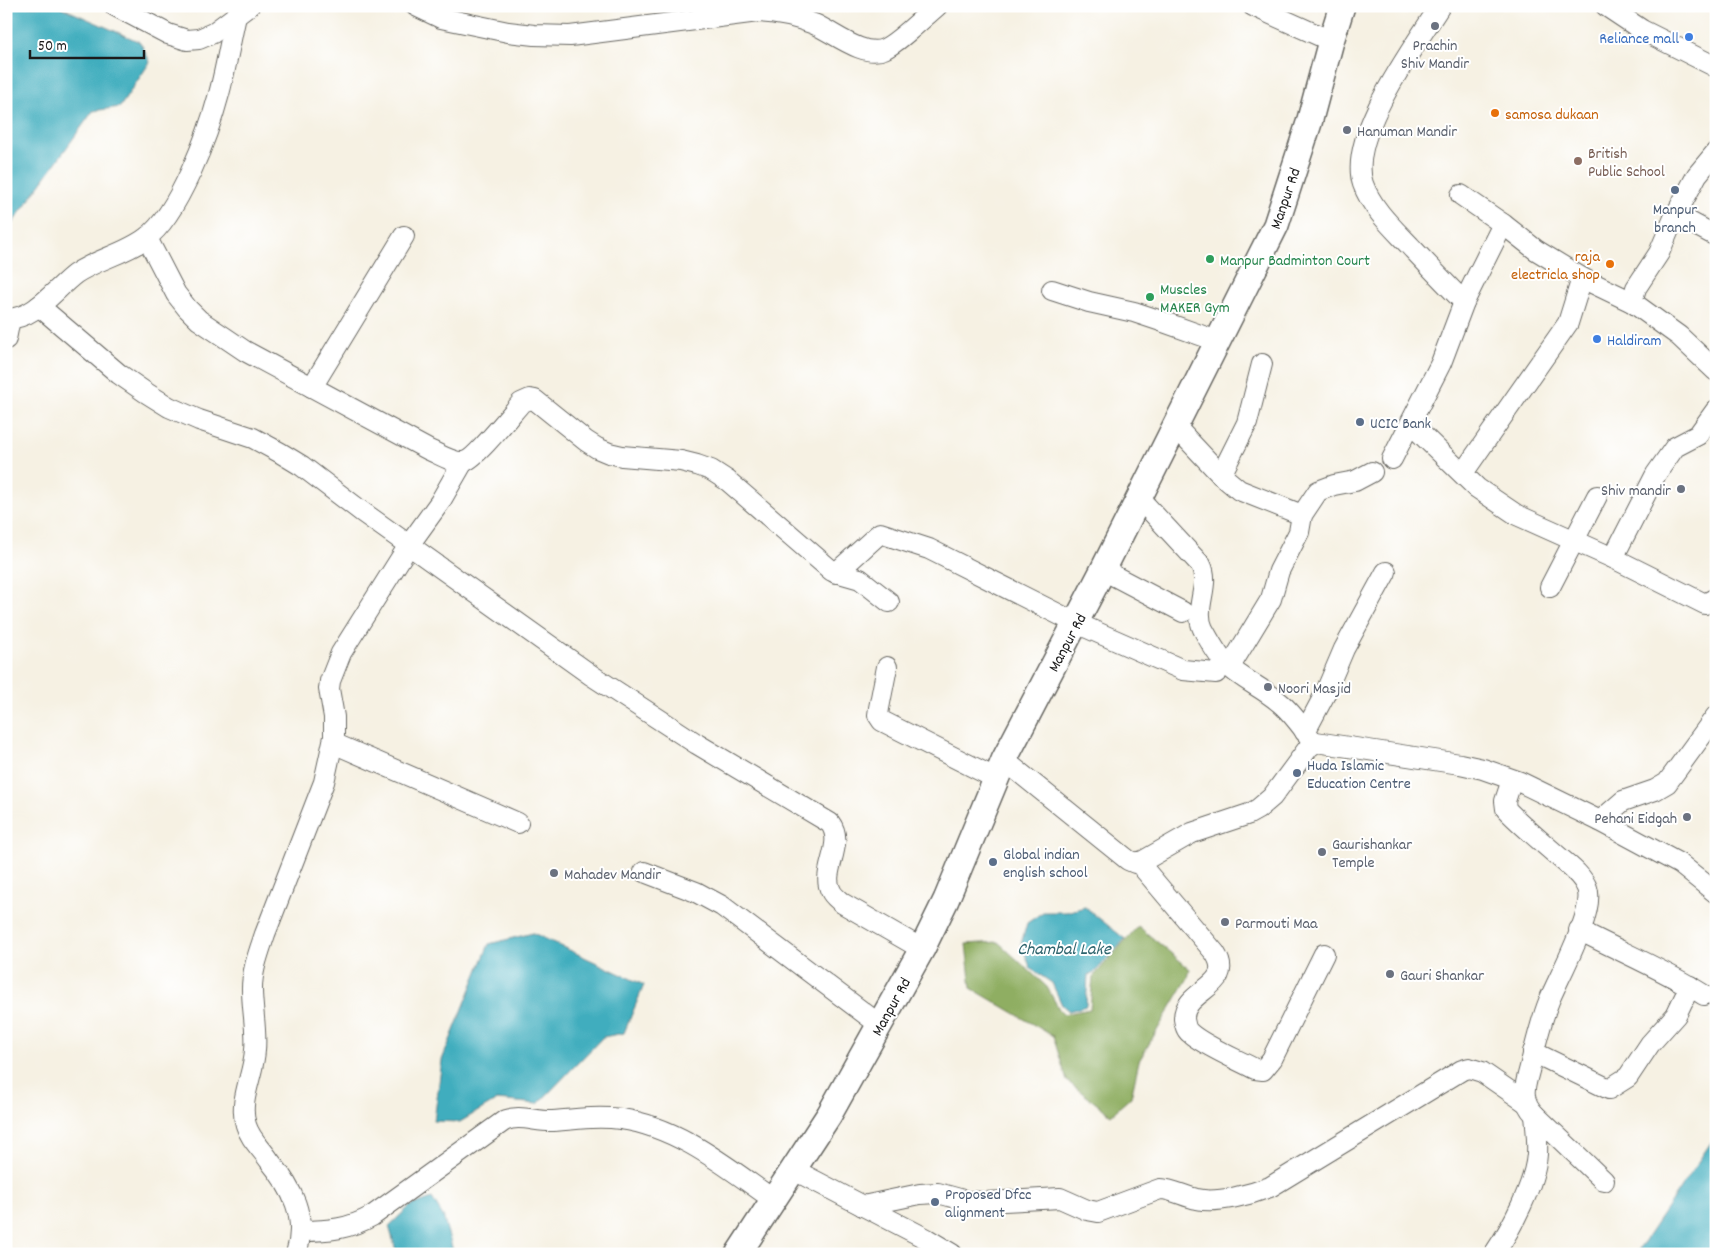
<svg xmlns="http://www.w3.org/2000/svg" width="1722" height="1260" viewBox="0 0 1722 1260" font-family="Dekko,sans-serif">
<rect width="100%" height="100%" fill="#fff"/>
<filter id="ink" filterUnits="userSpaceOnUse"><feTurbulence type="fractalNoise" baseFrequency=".02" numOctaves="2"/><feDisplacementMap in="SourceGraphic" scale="10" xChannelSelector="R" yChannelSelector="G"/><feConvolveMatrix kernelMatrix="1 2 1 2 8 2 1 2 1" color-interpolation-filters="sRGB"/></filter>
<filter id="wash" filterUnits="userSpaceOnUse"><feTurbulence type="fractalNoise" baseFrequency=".0096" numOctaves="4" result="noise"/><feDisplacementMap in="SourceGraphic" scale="20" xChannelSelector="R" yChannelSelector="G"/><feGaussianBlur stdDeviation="1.12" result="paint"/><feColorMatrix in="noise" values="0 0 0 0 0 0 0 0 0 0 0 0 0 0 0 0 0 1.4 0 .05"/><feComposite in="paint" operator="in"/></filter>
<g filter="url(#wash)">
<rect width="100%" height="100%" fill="#f6f1e3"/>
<!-- forest -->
<polygon fill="#8fae62" stroke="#56653f" points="1138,926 1190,969 1188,978 1139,1061 1131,1097 1111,1115 1067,1081 1053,1036 971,988 966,944 998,942 1047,987 1059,1009 1064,1014 1090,1009 1093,977"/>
<!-- water -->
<g fill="#40adbe" stroke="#2e646d">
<polygon points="6,6 58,6 140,42 150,62 120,107 93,111 6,232"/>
<polygon points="1085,907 1125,939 1095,972 1088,975 1086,1006 1069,1011 1062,1005 1052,983 1031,969 1021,944 1027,923 1043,912 1066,912"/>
<polygon points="533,933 644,985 624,1033 603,1037 538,1104 497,1100 460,1122 434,1121 442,1060 489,944"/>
<polygon points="1716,1135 1716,1254 1636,1254"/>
<polygon points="432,1198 443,1216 454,1254 397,1254 389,1226 410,1206"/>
</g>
</g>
<g filter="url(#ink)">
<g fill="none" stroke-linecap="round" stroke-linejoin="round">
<!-- minor casing -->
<g stroke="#686762" stroke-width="22">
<g id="minor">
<polyline points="115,6 168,34 187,40 199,39 213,33 249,6"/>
<path d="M416,6L441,18L508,32L534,35L570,36L758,12C777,13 796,17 814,24C833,32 863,58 884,49C898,43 924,17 937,6"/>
<polyline points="1253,6 1331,41"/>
<path d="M1440,6C1415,46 1347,136 1363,184C1372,209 1393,228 1411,247C1429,266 1446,284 1464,302"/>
<polyline points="1606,6 1642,30 1716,67"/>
<polyline points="1461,195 1503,224 1536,250 1582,278 1632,302 1679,336 1716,371"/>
<polyline points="1674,218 1684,219 1716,236"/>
<path d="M147,238L176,294L187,308L199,320L245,351L429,450C439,454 453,463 463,462C474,461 512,413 521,403L530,399L535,400L586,441L597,448L609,453L622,456L681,461L697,465L711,470L728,481L832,571L860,579L889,602"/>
<polyline points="1052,290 1089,302 1134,312 1158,320 1217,341"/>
<polyline points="1632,302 1636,288 1659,253 1674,218 1697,175 1716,152"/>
<path d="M39,306L119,374L145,392L169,407L199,420L253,438L279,452L302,466L361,511L591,675L697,744L830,823C846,844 820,871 831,891C833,896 838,899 842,903L922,949"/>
<path d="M6,319C35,319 54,290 75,274C97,259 125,254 146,238C178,216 209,132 219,94C226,68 230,42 236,16"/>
<polyline points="6,339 10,319"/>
<polyline points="312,387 404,236"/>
<polyline points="1411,424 1477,488 1517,515 1613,558 1705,604 1716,598"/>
<polyline points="1175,426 1221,475 1239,490 1302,515"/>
<polyline points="1392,459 1441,363 1464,302 1503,224"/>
<polyline points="1463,473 1568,323 1582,278"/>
<polyline points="1221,475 1247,423 1262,364"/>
<path d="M1138,497L1201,565C1211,585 1193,608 1203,629C1209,640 1217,655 1226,664C1241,679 1263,688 1279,702C1293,713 1303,729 1314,743"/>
<polyline points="1613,558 1656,474 1675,447 1698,435 1716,410"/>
<polyline points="1103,570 1183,612"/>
<polyline points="836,573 880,533 929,549 1076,623 1183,670 1216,673 1226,663 1234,660 1271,599 1279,571 1299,532 1302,515 1318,491 1334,485 1355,481 1372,472"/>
<polyline points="1550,587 1597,496"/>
<polyline points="887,667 879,708 878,715 882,721 997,779"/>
<polyline points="1305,732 1324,696 1344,649 1386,572"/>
<polyline points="333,743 518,823"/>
<polyline points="1004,760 1128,860 1135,863 1143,861 1192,833 1249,814 1258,809 1272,797 1309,747 1316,742 1460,764 1483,769 1520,782 1600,821 1680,864 1716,893"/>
<path d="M1512,780L1505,801L1506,809C1522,826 1541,841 1559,857C1569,866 1582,875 1587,888C1596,911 1559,976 1549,1001C1541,1021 1536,1042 1531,1063C1526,1085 1518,1097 1535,1115L1604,1181"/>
<polyline points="1600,821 1623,801 1655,790 1667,783 1716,716"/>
<path d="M1138,862L1215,953C1237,987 1183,989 1184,1019C1185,1025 1186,1030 1190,1033C1203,1045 1238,1060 1255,1069L1263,1070L1272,1059L1324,954"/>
<polyline points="644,872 696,892 722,906 880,1025"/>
<path d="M1579,930C1621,952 1665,970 1704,995"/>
<polyline points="1533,1052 1609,1089 1628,1077 1650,1044 1676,1015 1690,986"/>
<polyline points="794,1170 927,1239 952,1254"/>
<path d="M863,1206L920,1194L938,1193L967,1201L985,1202L1060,1198L1087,1210L1098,1212L1160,1189C1173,1189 1185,1197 1197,1199C1217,1204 1252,1194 1270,1187L1462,1070L1469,1068L1482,1072L1524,1101"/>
<path d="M302,1231C328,1231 349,1229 372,1216L504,1121C519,1114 536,1122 553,1121C575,1119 598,1116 621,1119C679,1127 728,1168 774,1200"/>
<path d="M296,1254C308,1217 292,1188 269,1160C261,1148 250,1139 246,1125C238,1101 254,1074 255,1050C257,1030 252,1010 252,989C252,970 259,952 265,934L324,782L334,737V717L329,689L330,681L341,653L409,545L440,502L463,462"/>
<path d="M1494,1254C1511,1229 1535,1184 1537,1154C1538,1141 1536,1128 1535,1115"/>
</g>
</g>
<!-- major casing -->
<g stroke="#686762" stroke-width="28">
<polyline id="major" points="738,1254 829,1115 922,949 946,900 1004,760 1103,570 1276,225 1309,123 1331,41 1342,6"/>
</g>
<!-- minor -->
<use href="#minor" stroke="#fff" stroke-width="20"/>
<!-- major -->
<use href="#major" stroke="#fff" stroke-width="25"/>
</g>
</g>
<!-- markers -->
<g fill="#6b7280" stroke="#fff" stroke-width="2">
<circle cx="1435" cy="26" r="5"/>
<circle cx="1347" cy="130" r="5"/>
<circle cx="1681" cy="489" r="5"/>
<circle cx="1268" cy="687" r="5"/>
<circle cx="1687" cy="817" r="5"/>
<circle cx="1322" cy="852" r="5"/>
<circle cx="554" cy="873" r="5"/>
<circle cx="1225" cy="922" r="5"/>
<circle cx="1390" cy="974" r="5"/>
</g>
<g fill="#3f7fe0" stroke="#fff" stroke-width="2">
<circle cx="1689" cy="37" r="5"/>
<circle cx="1597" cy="339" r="5"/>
</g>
<g fill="#e8710a" stroke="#fff" stroke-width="2">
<circle cx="1495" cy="113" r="5"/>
<circle cx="1610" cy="264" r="5"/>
</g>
<circle fill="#8d6e63" stroke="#fff" stroke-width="2" cx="1578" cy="161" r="5"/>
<g fill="#5c6f8a" stroke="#fff" stroke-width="2">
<circle cx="1675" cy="190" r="5"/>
<circle cx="1360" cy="422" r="5"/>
<circle cx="1297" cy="773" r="5"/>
<circle cx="993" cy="862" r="5"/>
<circle cx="935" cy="1202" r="5"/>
</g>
<g fill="#2e9e5b" stroke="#fff" stroke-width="2">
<circle cx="1210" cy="259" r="5"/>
<circle cx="1150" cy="297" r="5"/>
</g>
<g text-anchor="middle" stroke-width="4" stroke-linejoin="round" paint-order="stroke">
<!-- shop labels -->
<g font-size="16" fill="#366cbe" stroke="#fff" text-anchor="end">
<text x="1679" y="43">Reliance mall</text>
<text x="1607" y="345" text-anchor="start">Haldiram</text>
</g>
<!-- worship labels -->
<g font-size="16" fill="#5b616d" stroke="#fff" text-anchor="start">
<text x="1435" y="50" text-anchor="middle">Prachin<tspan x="1435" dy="18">Shiv Mandir</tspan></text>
<text x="1357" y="136">Hanuman Mandir</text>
<text x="1671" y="495" text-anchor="end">Shiv mandir</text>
<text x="1278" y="693">Noori Masjid</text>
<text x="1677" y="823" text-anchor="end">Pehani Eidgah</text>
<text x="1332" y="849">Gaurishankar<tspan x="1332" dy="18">Temple</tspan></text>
<text x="564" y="879">Mahadev Mandir</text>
<text x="1235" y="928">Parmouti Maa</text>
<text x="1400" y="980">Gauri Shankar</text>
</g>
<!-- food labels -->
<g font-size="16" fill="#c56008" stroke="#fff" text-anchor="start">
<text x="1505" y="119">samosa dukaan</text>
<text x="1600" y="261" text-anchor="end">raja<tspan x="1600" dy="18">electricla shop</tspan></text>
</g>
<!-- education labels -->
<g font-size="16" fill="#785e54" stroke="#fff" text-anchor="start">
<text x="1588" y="158">British<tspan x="1588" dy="18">Public School</tspan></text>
</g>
<!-- street labels -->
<g font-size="16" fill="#1c1c1c" stroke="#fff">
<text transform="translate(1284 198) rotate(-71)" y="6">Manpur Rd</text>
<text transform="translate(1066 642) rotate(-62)" y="6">Manpur Rd</text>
<text transform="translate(890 1006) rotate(-61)" y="6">Manpur Rd</text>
</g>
<!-- service labels -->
<g font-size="16" fill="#4e5e75" stroke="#fff" text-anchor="start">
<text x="1675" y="214" text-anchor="middle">Manpur<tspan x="1675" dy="18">branch</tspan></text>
<text x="1370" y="428">UCIC Bank</text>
<text x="1307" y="770">Huda Islamic<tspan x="1307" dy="18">Education Centre</tspan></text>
<text x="1003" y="859">Global indian<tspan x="1003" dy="18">english school</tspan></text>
<text x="945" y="1199">Proposed Dfcc<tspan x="945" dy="18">alignment</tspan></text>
</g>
<!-- leisure labels -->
<g font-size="16" fill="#27864d" stroke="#fff" text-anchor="start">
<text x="1220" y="265">Manpur Badminton Court</text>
<text x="1160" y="294">Muscles<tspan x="1160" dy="18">MAKER Gym</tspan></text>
</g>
<!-- water labels -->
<g font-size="18" font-style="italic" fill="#2e646d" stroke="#fff">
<text x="1064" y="954">Chambal Lake</text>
</g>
</g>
<!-- margin -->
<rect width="1722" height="1260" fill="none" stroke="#fff" stroke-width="25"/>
<!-- scale -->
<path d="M30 50v8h114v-8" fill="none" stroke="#1c1c1c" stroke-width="2.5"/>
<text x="38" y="50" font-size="15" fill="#1c1c1c" stroke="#ffffff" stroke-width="4" paint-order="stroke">50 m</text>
</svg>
